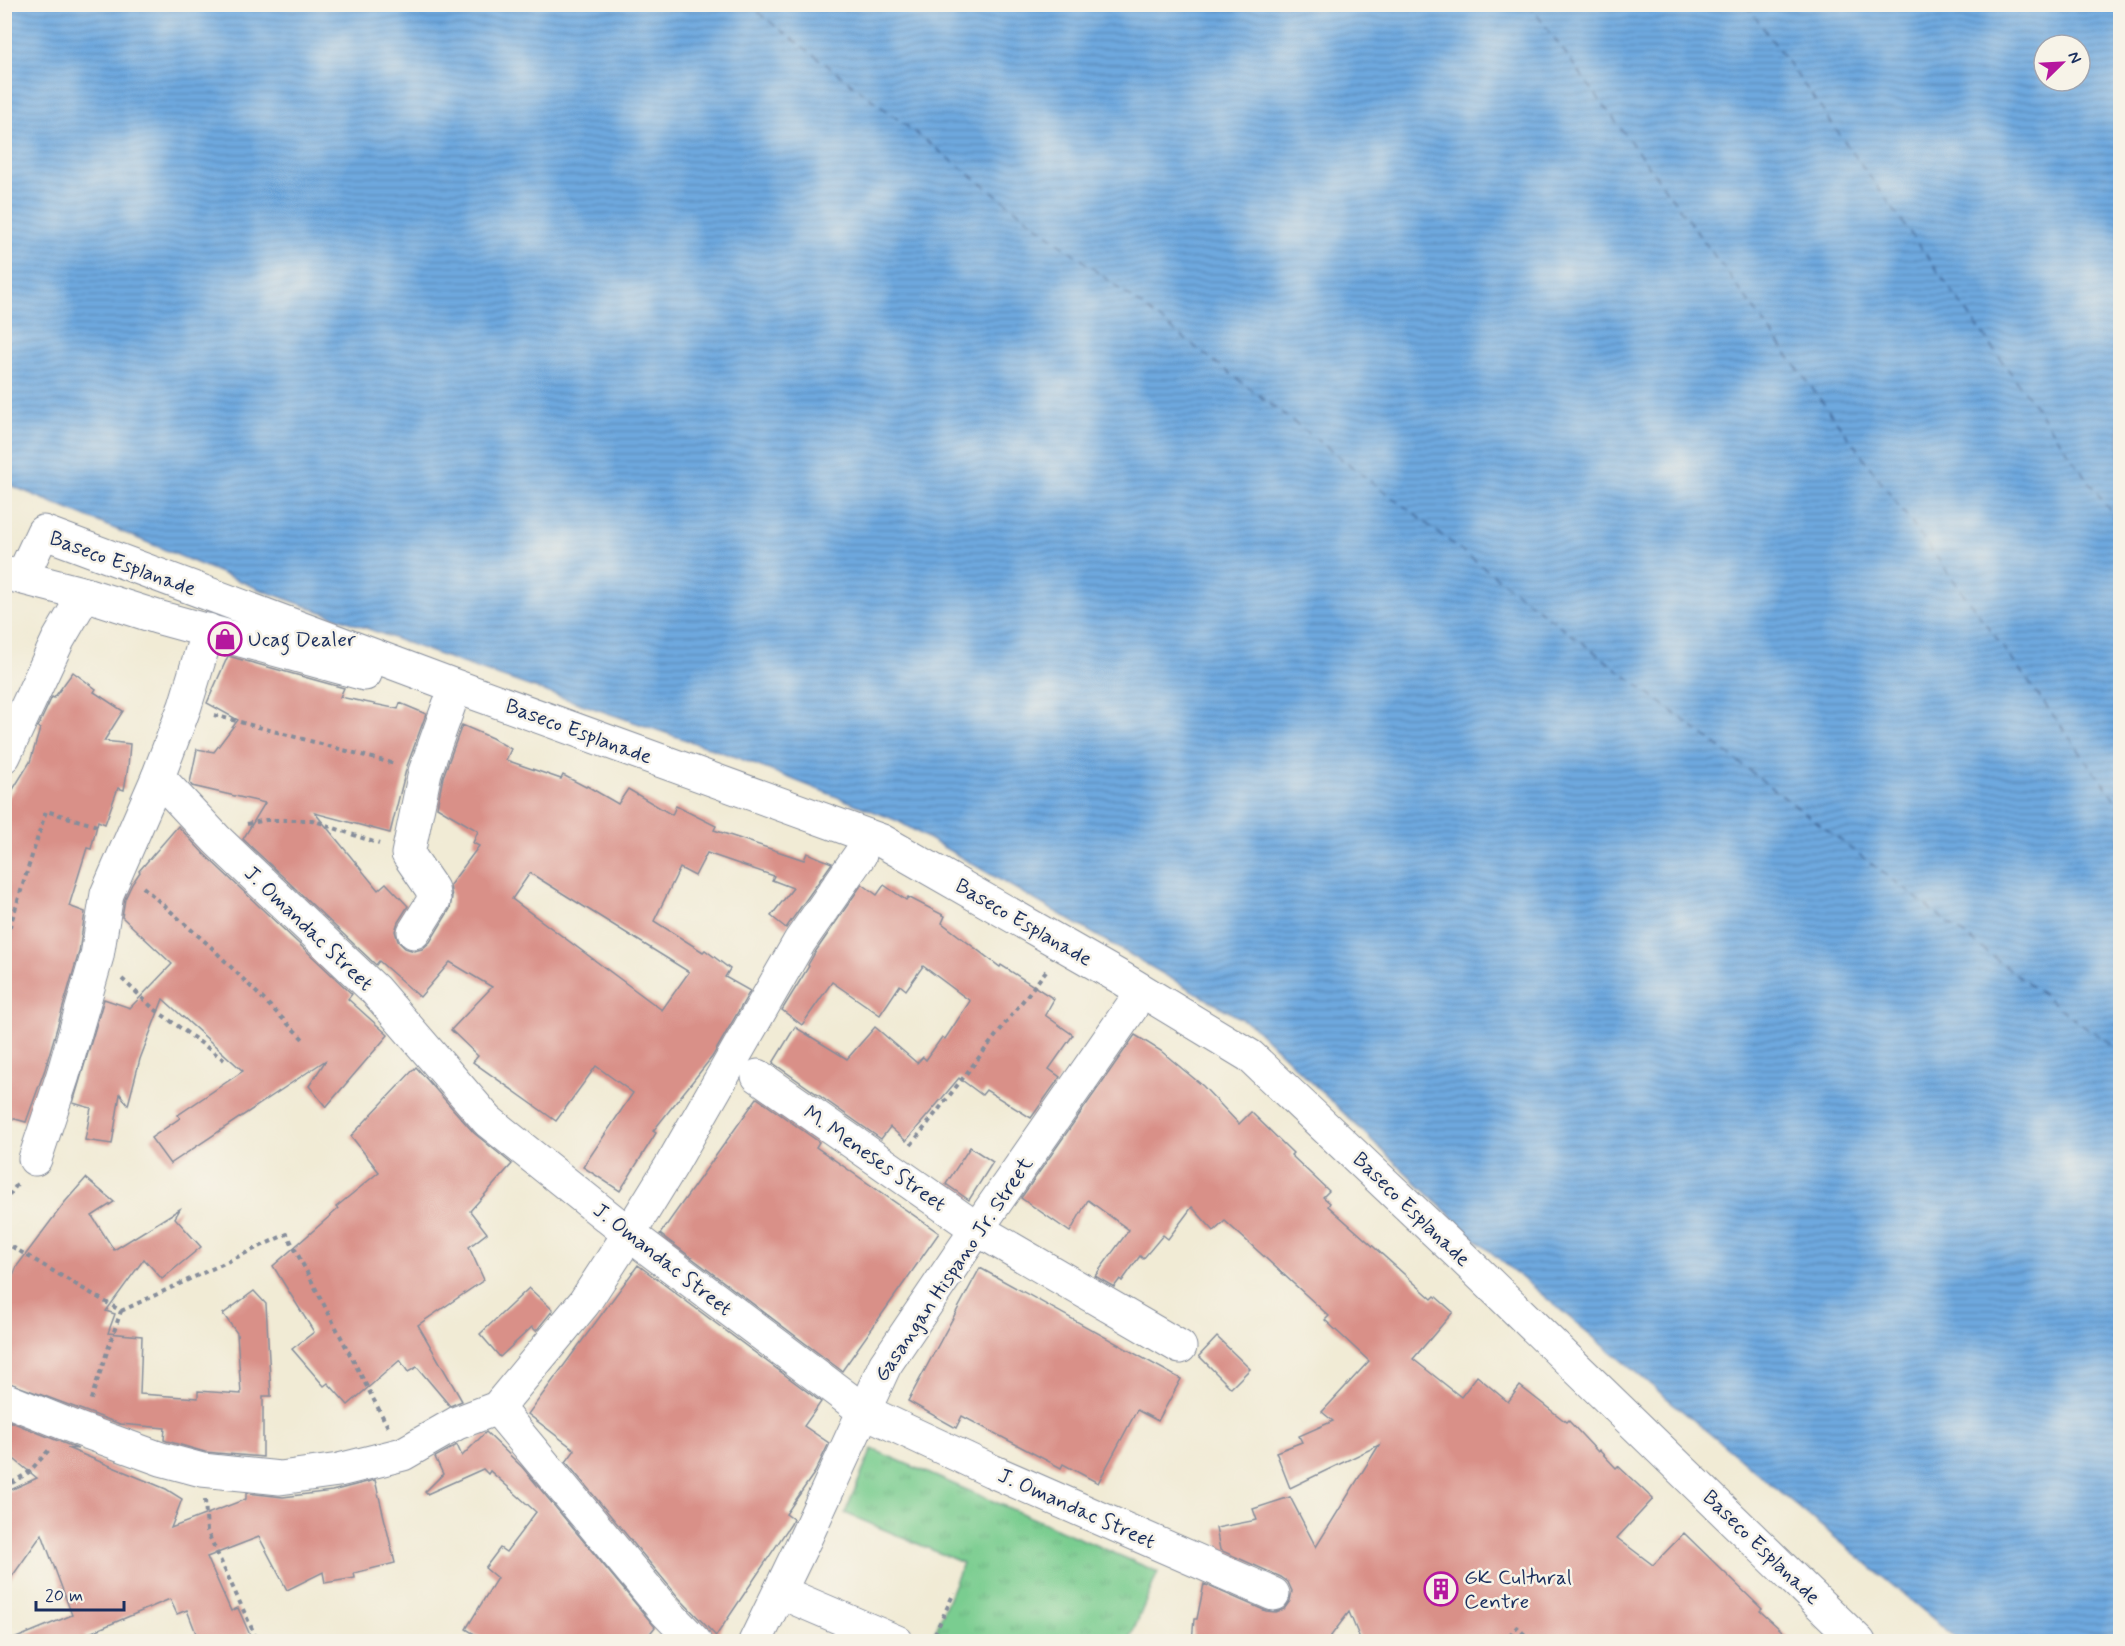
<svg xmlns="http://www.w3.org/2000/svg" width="2125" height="1646" viewBox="0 0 2125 1646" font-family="Mynerve,sans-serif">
<defs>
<pattern id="grass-tufts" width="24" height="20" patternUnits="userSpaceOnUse" patternTransform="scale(1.5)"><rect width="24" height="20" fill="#7acd90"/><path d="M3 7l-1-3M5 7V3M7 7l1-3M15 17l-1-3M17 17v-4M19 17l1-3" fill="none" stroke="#69b07f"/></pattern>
<pattern id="water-rules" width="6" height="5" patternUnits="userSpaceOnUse" patternTransform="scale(1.5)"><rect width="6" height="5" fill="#6ea9df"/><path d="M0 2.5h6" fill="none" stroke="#5a8ab8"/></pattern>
</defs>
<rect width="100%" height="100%" fill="#f7f3e8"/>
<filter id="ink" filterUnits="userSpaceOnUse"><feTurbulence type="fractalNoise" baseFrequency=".0167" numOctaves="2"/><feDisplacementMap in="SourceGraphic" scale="12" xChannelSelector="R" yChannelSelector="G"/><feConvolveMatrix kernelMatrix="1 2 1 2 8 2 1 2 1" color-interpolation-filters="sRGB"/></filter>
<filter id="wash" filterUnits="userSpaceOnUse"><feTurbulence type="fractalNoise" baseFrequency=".008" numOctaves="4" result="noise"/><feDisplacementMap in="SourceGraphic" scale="24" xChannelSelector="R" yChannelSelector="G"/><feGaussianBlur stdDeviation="1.35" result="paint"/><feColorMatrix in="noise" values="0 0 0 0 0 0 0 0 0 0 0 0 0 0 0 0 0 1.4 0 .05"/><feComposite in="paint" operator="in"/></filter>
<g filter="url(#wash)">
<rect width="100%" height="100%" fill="#f1ebd5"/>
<!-- grass -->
<polygon fill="url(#grass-tufts)" stroke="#4a7e77" stroke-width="1.5" points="872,1449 1158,1572 1129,1641 939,1642 932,1639 963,1563 845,1513"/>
<!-- water -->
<path fill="url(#water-rules)" stroke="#446c9e" stroke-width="1.5" fill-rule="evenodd" d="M4,5H2120V1641H1960L1475,1239L1252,1025L898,821L736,757L462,663L259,589L5,483ZM2044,45H2080V81H2044Z"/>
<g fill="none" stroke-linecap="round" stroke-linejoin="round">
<!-- ferry -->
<g stroke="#345485" stroke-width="1.5" stroke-dasharray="8 6" stroke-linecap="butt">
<polyline points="747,4 2077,1021 2120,1050"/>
<polyline points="1529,4 2120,806"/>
<polyline points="1746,4 2120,525"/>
</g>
</g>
<g id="blocks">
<!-- building -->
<g fill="#d99088" fill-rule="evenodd">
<path d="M228,656L344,688L340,697L398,709L400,703L426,714L407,766L390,833L315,813L378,890L386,883L408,906L398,922L395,931L398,941L405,948L414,951L422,949L430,942L450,909L452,897L450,885L479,846L473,843L478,831L437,807L443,777L462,725L492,738L511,749L506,760L561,779L563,775L586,787L587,786L618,804L628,789L672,815L676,806L716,826L714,830L804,860L807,853L832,863L786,928L771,916L793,888L772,880L774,876L707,853L695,876L680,868L654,921L703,952L705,950L730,969L725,977L750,991L712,1057L653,1131L656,1133L620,1191L583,1167L633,1093L596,1066L556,1121L473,1062L478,1056L451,1030L492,987L450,962L420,997L379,961L376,965L243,839L265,803L192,786L190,783L197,749L214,752L238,720L207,703ZM530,873L689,972L662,1010L512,899Z"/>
<polygon points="73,672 96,689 94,692 123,711 104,741 130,744 128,767 124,790 118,788 105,824 98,821 91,849 87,848 69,906 85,912 79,952 45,1069 26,1122 4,1116 4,804 30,762 40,729 38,727 52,697 54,698"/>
<polygon points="178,826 204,854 352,994 348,999 388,1035 326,1107 309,1086 326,1060 170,1164 151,1138 180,1118 178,1115 243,1071 163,999 140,1059 128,1105 120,1094 112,1144 85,1140 91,1108 73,1103 104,999 130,1008 172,964 122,917 125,899 132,884 140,872 139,871"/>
<polygon points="862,884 877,895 884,885 906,900 908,897 945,916 942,923 1000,967 1001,965 1054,999 1045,1015 1073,1035 1049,1069 1060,1077 1031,1118 986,1090 982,1095 959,1078 906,1141 890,1127 881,1139 773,1063 795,1027 847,1059 875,1027 917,1063 923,1057 926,1060 942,1037 945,1039 970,1001 923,966 906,990 900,985 880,1015 832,982 802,1025 782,1010 809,966 808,965 816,951"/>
<polygon points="1135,1035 1161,1051 1203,1086 1239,1124 1251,1112 1293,1153 1291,1155 1329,1191 1323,1197 1330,1203 1328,1206 1432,1299 1435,1296 1453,1312 1413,1359 1461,1397 1477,1376 1508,1402 1520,1386 1566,1422 1568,1420 1598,1452 1599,1450 1616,1468 1618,1466 1653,1499 1617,1538 1653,1565 1684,1533 1762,1609 1760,1611 1793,1641 1361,1641 1349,1612 1327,1641 1192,1641 1194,1619 1197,1619 1204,1584 1266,1611 1276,1612 1284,1609 1290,1601 1292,1591 1288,1582 1281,1577 1220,1550 1216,1528 1257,1520 1253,1509 1290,1497 1316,1547 1379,1445 1290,1488 1276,1452 1302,1442 1299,1436 1333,1421 1322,1412 1369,1361 1325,1320 1329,1316 1225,1221 1214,1231 1192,1207 1168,1239 1163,1235 1143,1259 1140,1256 1122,1281 1120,1279 1114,1287 1095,1276 1129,1230 1088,1200 1070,1232 1021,1198"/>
<polygon points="416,1067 474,1133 512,1164 470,1211 487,1233 469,1247 484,1280 418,1325 462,1401 450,1406 417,1367 408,1372 400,1360 348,1405 328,1383 324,1386 292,1349 314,1332 273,1266 338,1209 336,1207 379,1172 351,1136"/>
<polygon points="757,1098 819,1142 816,1147 939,1233 842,1371 660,1234"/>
<polygon points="970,1147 993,1162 969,1200 946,1184"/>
<polygon points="86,1178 114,1202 92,1216 114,1250 180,1209 175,1218 201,1247 162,1279 144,1259 106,1311 115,1314 108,1333 142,1336 140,1394 198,1398 198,1391 241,1394 237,1333 223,1314 254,1291 266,1304 271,1396 263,1396 263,1457 205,1452 167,1441 164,1440 165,1428 120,1424 4,1381 4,1281 10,1284 17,1266 65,1202"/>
<polygon points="638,1265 821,1402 804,1426 829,1443 815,1472 786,1514 793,1519 791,1524 716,1636 679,1598 566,1462 575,1450 528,1414"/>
<polygon points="980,1268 1181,1379 1158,1421 1137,1410 1098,1483 1063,1464 1061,1468 962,1416 956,1428 908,1401"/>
<polygon points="529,1288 553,1310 536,1331 532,1327 500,1357 480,1334"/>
<polygon points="1217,1337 1250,1369 1231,1388 1199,1356"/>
<polygon points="4,1419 78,1449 67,1448 166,1489 182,1499 171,1528 246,1499 246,1493 283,1497 332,1491 375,1480 395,1563 354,1573 355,1578 325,1583 323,1572 287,1590 259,1537 207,1557 231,1611 238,1608 250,1635 236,1641 199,1641 187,1610 177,1614 170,1599 85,1635 87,1641 9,1641 72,1615 42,1534 4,1588 4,1493 37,1478 4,1451"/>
<polygon points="486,1432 522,1467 655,1627 644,1641 486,1641 466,1629 497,1578 485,1568 500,1548 506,1552 536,1512 490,1471 488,1474 483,1469 427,1494 425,1492 443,1474 435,1457 457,1445 462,1456"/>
</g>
</g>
</g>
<g filter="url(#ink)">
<use href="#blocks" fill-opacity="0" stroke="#868d9a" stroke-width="1.5"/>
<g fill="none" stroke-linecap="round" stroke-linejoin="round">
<!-- minor casing -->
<g stroke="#868d9a" stroke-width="35">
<g id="minor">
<polyline points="4,573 85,594 157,617 365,674"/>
<polyline points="22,577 43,532 455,686 882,841 1123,979 1250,1056 1458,1253 1859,1642"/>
<polyline points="4,756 58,640 85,594"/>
<polyline points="158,777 217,840 375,990 488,1121 633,1237 864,1411 992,1471 1273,1594"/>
<polyline points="414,932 434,900 432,889 408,854 425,772 449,705"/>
<polyline points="758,1076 977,1229 1180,1347"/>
<polyline points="35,1159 63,1075 97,956 107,894 158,777 185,706 208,630"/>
<polyline points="4,1399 81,1430 161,1459 202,1470 280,1478 339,1470 403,1454 457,1423 497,1408 584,1303 629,1234 671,1166 800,941 860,855"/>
<polyline points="497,1408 665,1611 695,1642"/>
<polyline points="780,1592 897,1642"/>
<polyline points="755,1642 805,1539 885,1365 977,1229 1131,1008"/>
</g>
</g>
<!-- path -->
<g stroke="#868d9a" stroke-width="4" stroke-dasharray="4.5 4.5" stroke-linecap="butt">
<polyline points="214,715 395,764"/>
<polyline points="247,824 266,820 312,820 379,844"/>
<polyline points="143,887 211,947 303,1039"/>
<polyline points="4,945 46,811 101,827"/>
<polyline points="122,979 153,1008 227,1062"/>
<polyline points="911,1145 1046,971"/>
<polyline points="4,1203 18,1183"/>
<polyline points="4,1242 121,1311 90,1402"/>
<polyline points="121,1311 287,1234 388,1427"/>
<polyline points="4,1488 29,1472 49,1450"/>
<polyline points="205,1500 207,1531 258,1642"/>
<polyline points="931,1642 954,1593"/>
<polyline points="1503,1642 1517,1627 1532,1642"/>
</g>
<!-- minor -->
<use href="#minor" stroke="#fff" stroke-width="33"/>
</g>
</g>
<!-- icons -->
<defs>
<g id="shop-ring" transform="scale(1.725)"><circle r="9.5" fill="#f7f3e8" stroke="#b5179e" stroke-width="1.5"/><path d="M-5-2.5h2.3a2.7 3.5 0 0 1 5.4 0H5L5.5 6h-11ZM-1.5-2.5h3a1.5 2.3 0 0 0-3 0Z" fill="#b5179e"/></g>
<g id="building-ring" transform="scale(1.725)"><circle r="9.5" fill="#f7f3e8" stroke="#b5179e" stroke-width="1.5"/><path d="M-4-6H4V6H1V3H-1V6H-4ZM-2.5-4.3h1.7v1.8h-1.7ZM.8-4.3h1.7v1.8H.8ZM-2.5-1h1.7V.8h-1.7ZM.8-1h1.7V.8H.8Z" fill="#b5179e"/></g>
</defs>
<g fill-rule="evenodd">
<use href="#shop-ring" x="225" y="639"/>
<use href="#building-ring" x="1441" y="1589"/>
</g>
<g text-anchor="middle" stroke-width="5" stroke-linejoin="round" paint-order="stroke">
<!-- street labels -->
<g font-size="21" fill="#1b2f5e" stroke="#f7f3e8">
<text transform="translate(123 563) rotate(20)" y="7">Baseco Esplanade</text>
<text transform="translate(579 731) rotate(20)" y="7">Baseco Esplanade</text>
<text transform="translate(1024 922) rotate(30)" y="7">Baseco Esplanade</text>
<text transform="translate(309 928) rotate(44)" y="7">J. Omandac Street</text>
<text transform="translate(875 1158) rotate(35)" y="7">M. Meneses Street</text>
<text transform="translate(1412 1209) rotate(44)" y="7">Baseco Esplanade</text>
<text transform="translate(663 1259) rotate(38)" y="7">J. Omandac Street</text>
<text transform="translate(953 1269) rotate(-56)" y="7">Gasangan Hispano Jr. Street</text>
<text transform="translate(1077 1508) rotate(24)" y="7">J. Omandac Street</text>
<text transform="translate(1762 1547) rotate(44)" y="7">Baseco Esplanade</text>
</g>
<!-- poi labels -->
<g font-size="21" fill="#1b2f5e" stroke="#f7f3e8" text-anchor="start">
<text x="248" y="646">Ucag Dealer</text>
<text x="1464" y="1584">GK Cultural<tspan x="1464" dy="24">Centre</tspan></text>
</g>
</g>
<!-- margin -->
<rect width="2125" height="1646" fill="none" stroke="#f7f3e8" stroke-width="24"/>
<!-- north arrow -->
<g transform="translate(2062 63) rotate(66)"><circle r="28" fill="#f7f3e8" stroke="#9fa5b1" stroke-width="1.5"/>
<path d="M0-4.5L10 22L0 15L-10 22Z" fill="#b5179e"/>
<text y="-9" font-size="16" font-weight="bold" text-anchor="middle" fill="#1b2f5e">N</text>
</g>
<!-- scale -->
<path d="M36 1601v9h88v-9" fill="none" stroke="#1b2f5e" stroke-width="3"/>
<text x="45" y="1601" font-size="18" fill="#1b2f5e" stroke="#f7f3e8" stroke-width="4.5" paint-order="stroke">20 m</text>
</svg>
